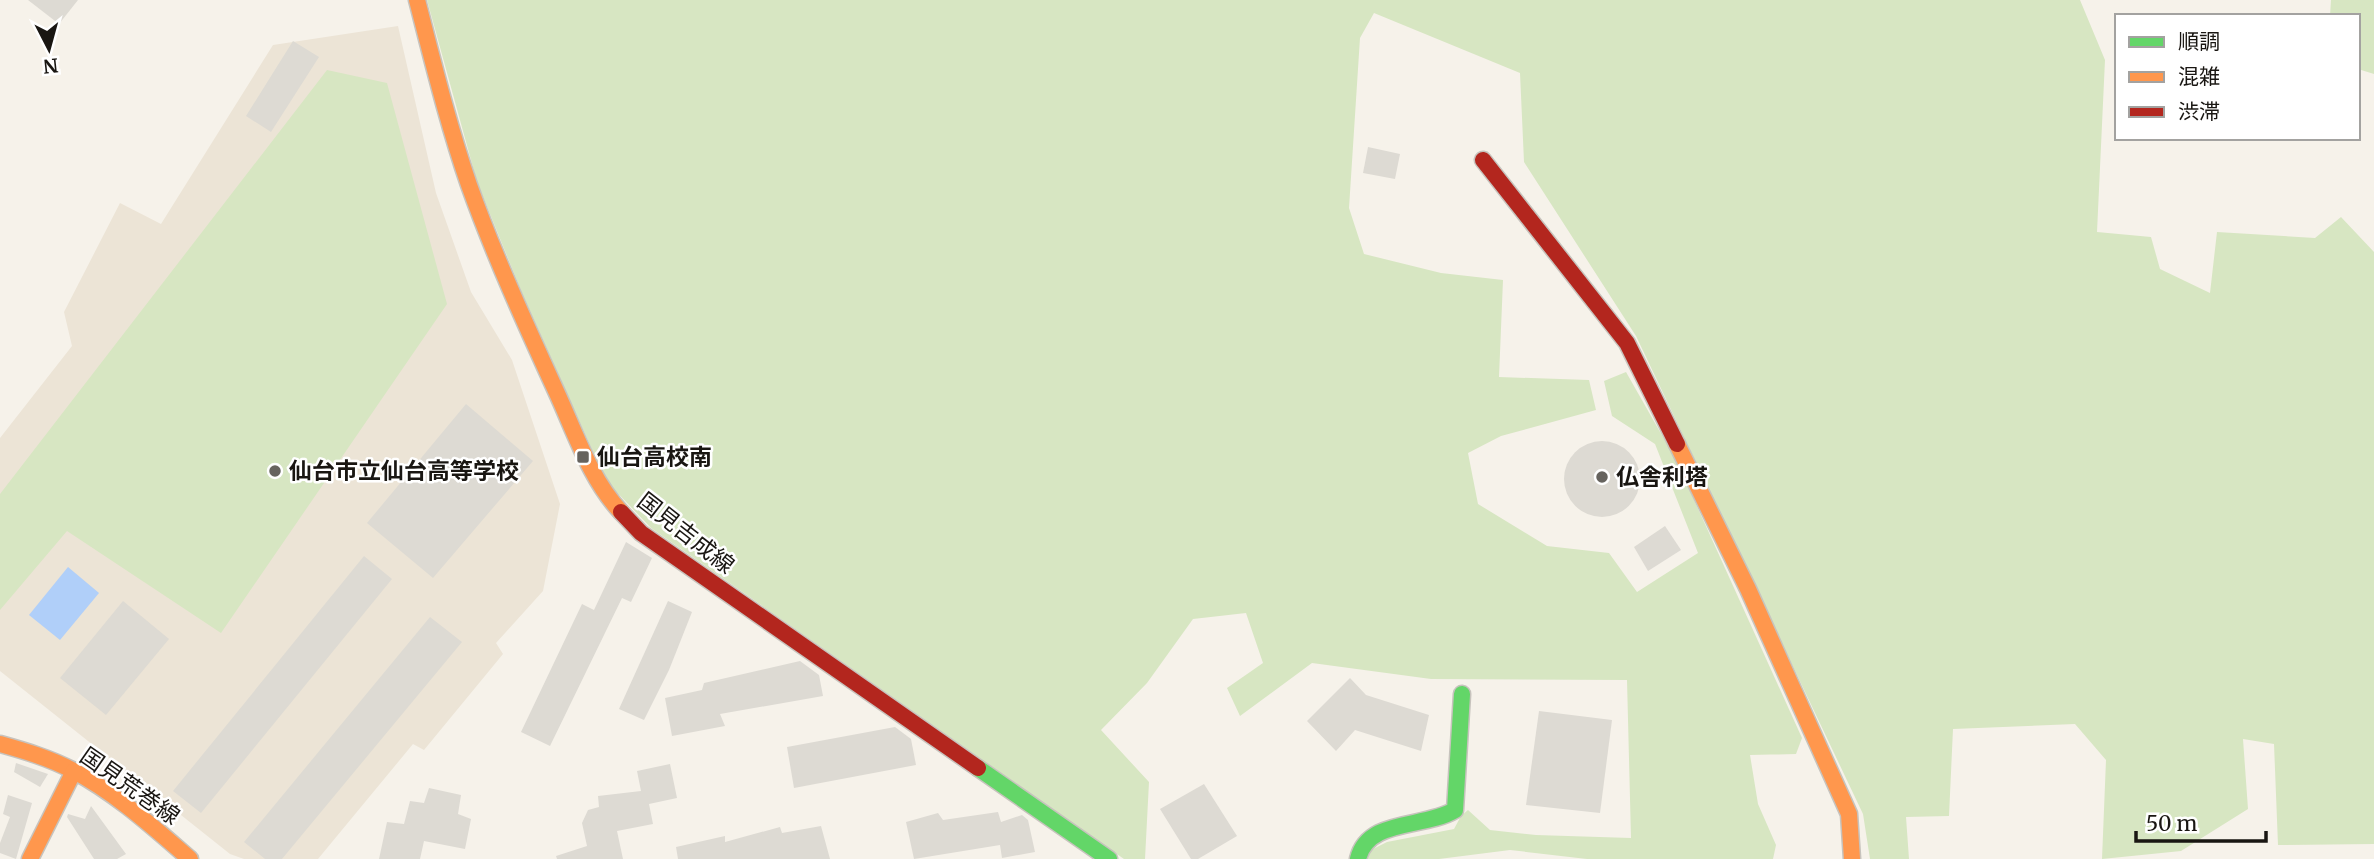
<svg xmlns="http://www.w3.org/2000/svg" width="2374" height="859" viewBox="0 0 2374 859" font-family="Merriweather,'Noto Sans JP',serif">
<rect width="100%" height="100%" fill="#f6f2ea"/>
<!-- built -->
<polygon fill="#ece4d6" points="398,26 436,193 471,292 512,360 560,504 543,591 496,643 503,654 424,750 413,744 318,859 244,859 230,854 0,671 0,438 72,346 64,312 120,203 161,224 273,45"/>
<!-- green -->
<g fill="#d7e6c2">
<polygon points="427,0 2080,0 2105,60 2097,232 2151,237 2160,269 2210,293 2217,232 2315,238 2341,217 2374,252 2374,844 2278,845 2274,744 2243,739 2248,809 2181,851 2102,859 2106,760 2075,724 1953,729 1949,816 1906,817 1909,859 1870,859 1863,814 1636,336 1524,162 1520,73 1374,13 1360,38 1349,208 1364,254 1441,273 1503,280 1499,377 1589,380 1596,410 1501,436 1468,453 1478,504 1547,546 1609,553 1637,592 1698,553 1655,444 1612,416 1604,381 1626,372 1676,460 1802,738 1796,754 1750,755 1758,804 1776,845 1773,859 1587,859 1510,850 1439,859 1368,859 1369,851 1387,842 1454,829 1461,816 1468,810 1490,830 1536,835 1631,838 1627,680 1431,679 1312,663 1240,716 1227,688 1263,663 1246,613 1193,619 1147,683 1101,730 1149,782 1145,859 1124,859 651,528 606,481 522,293 477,182"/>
<polygon points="2331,0 2374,0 2374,74 2358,69 2358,16 2330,16"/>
<polygon points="327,70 387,83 447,304 221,633 67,531 0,610 0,494"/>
</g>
<!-- water -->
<polygon fill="#b0cff9" points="68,567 99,593 60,640 29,615"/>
<!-- building -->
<g fill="#dddad3">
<polygon points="28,0 78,0 59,24"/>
<polygon points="293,41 319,57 271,132 246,116"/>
<polygon points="1368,147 1400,154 1395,179 1363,173"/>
<polygon points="466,404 533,461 433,578 367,523"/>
<circle cx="1602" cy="479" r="38"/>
<polygon points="1665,526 1681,550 1648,571 1634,547"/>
<polygon points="626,542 652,558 631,602 622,598 550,746 521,732 582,604 594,610"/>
<polygon points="364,556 392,579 201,813 173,791"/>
<polygon points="123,601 169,639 106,715 60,678"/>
<polygon points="668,601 692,612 669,670 644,720 619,709"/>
<polygon points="430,617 462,642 282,859 265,859 244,842"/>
<polygon points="800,661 819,675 823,696 720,714 725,726 672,736 665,698 702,690 704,683"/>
<polygon points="1350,678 1366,695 1429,715 1421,751 1355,730 1336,751 1307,721"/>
<polygon points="1539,711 1612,720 1600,813 1526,805"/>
<polygon points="895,727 911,739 916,765 794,788 787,747"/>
<polygon points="16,763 48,774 40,787 14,772"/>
<polygon points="670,764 677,798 649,804 653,824 617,831 623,859 557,859 556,856 587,846 582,823 588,810 599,807 598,796 641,791 637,771"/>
<polygon points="1204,784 1237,836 1198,859 1191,859 1160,809"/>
<polygon points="429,788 461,795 458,814 471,819 465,849 424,841 420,859 379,859 387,822 404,824 410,801 424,803"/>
<polygon points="8,795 32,803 16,859 0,853 0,843 10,817 3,814"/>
<polygon points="91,806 126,854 117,859 94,859 67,817 68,814 85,819"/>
<polygon points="998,812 1001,822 1022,815 1028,820 1035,852 1002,858 1000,845 914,859 906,822 938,813 943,820"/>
<polygon points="821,826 830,859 678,859 676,847 725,836 725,842 780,827 782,833"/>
</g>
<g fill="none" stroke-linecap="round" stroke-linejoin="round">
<!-- fast casing -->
<g stroke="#c7c3bd" stroke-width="19">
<g id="fast">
<polyline points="978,768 1109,859"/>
<path d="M1358,859C1368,818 1423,829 1455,810L1462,694"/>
</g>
</g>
<!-- slow casing -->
<g stroke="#c7c3bd" stroke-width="19">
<g id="slow">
<path d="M417,0C433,62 448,124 469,185C494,255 525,323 556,391C575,432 590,479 621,512"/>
<polyline points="1677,444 1748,589 1849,814 1852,859"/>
<path d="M0,744C25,751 49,758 72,770C116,793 153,827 190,859"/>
<polyline points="30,859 74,771"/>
</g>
</g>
<!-- jam casing -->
<g stroke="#c7c3bd" stroke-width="19">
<g id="jam">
<polyline points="1483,160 1627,343 1677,444"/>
<polyline points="621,512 641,533 978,768"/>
</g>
</g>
<!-- fast -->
<use href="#fast" stroke="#63d668" stroke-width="16"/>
<!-- slow -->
<use href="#slow" stroke="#ff974d" stroke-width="16"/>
<!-- jam -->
<use href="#jam" stroke="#b3261e" stroke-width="16"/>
</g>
<!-- markers -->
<g fill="#66635e" stroke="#fff" stroke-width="2.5">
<rect x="576" y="450" width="14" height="14" rx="3.5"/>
<circle cx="275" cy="471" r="7"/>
<circle cx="1602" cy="477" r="7"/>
</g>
<g text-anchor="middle" stroke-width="5" stroke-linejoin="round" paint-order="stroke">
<!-- poi labels -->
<g font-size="23" font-weight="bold" fill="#191612" stroke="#fff" text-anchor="start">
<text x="597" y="465">仙台高校南</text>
<text x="289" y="479">仙台市立仙台高等学校</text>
<text x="1616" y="485">仏舎利塔</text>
</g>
<!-- street labels -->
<g font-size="23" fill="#191612" stroke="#fff">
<text transform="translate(686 533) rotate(38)" y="8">国見吉成線</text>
<text transform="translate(130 786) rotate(35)" y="8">国見荒巻線</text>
</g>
</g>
<!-- legend -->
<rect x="2115" y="14" width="245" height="126" fill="#ffffff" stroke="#a3a2a0" stroke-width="2"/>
<rect x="2129" y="37" width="35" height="10" fill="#63d668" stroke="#a3a2a0" stroke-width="2"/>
<text x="2178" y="49" font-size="21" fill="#191612">順調</text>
<rect x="2129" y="72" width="35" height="10" fill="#ff974d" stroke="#a3a2a0" stroke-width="2"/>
<text x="2178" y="84" font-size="21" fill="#191612">混雑</text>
<rect x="2129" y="107" width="35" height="10" fill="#b3261e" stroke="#a3a2a0" stroke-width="2"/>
<text x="2178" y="119" font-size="21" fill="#191612">渋滞</text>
<!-- north arrow -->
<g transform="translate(49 49) rotate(174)" stroke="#ffffff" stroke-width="5" paint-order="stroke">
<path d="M0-5L12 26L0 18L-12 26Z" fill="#191612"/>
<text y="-10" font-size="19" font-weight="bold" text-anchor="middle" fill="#191612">N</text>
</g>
<!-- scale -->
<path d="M2136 831v10h130v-10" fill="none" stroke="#191612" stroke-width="3.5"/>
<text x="2146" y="831" font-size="21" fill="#191612" stroke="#ffffff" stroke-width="5" paint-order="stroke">50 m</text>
</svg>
